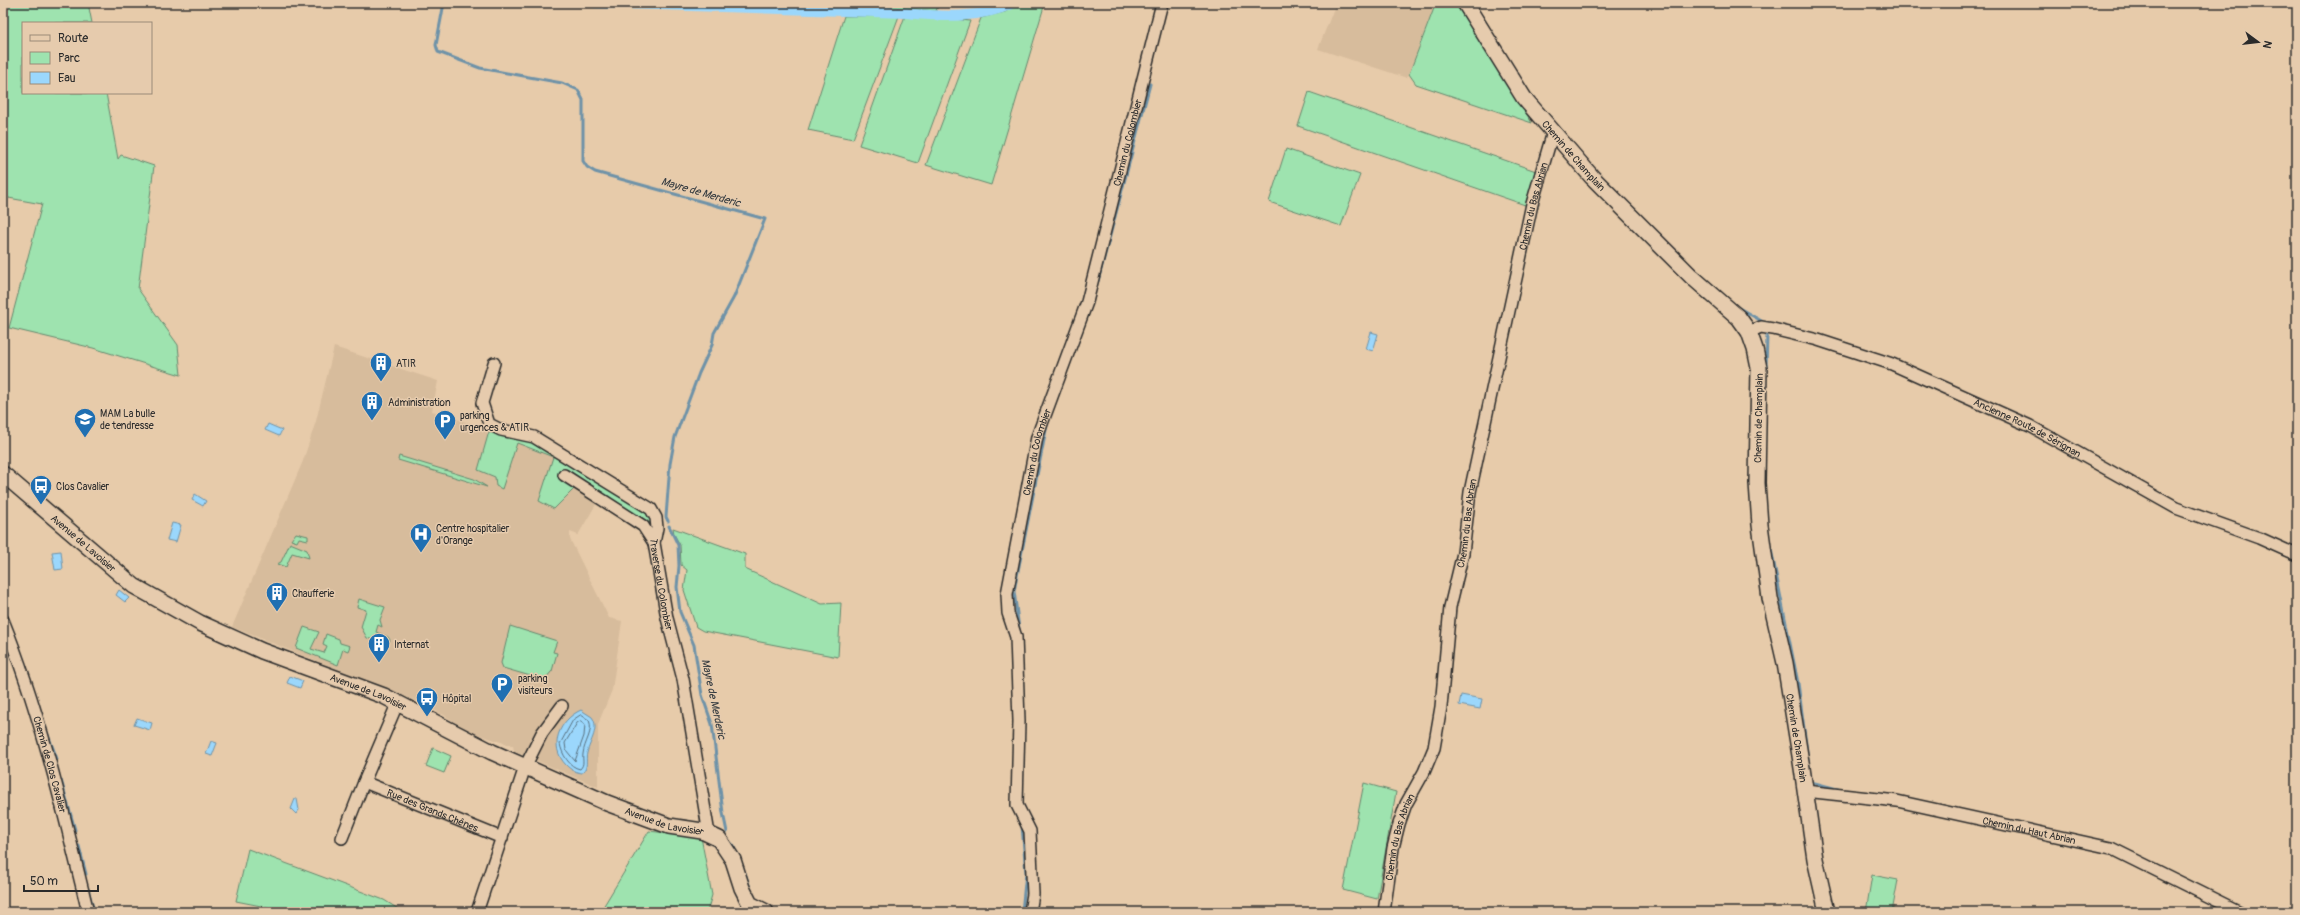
<svg xmlns="http://www.w3.org/2000/svg" width="2300" height="915" viewBox="0 0 2300 915" font-family="Pangolin,sans-serif">
<rect width="100%" height="100%" fill="#e7cbaa"/>
<filter id="ink" filterUnits="userSpaceOnUse"><feTurbulence type="fractalNoise" baseFrequency=".025" numOctaves="2"/><feDisplacementMap in="SourceGraphic" scale="8" xChannelSelector="R" yChannelSelector="G"/><feConvolveMatrix kernelMatrix="1 2 1 2 8 2 1 2 1" color-interpolation-filters="sRGB"/></filter>
<g filter="url(#ink)">
<!-- built -->
<g fill="#d7bc9c">
<polygon points="1336,3 1436,3 1407,78 1318,49"/>
<polygon points="334,347 438,381 432,411 490,430 555,456 598,501 578,535 570,532 570,539 609,618 622,621 612,690 598,724 598,787 514,751 513,746 468,731 444,715 414,700 232,627 303,461 316,421"/>
</g>
<!-- green -->
<g fill="#9ee3af" stroke="#64876d">
<polygon points="3,3 88,3 92,23 23,23 23,93 106,93 118,159 121,155 154,166 138,289 178,345 181,375 93,348 9,328 42,204 3,197"/>
<polygon points="848,3 939,3 936,11"/>
<polygon points="1022,3 1045,3 991,185 926,165 981,18 1005,12"/>
<polygon points="1436,3 1458,3 1532,123 1416,84 1409,74"/>
<polygon points="906,13 970,21 918,163 859,145"/>
<polygon points="844,16 899,16 853,139 808,130"/>
<polygon points="1309,92 1536,171 1525,205 1298,126"/>
<polygon points="1286,149 1360,175 1341,226 1269,202"/>
<polygon points="493,428 533,439 649,510 652,524 581,482 554,509 539,501 553,457 517,443 502,489 496,486 495,477 478,470 488,435"/>
<polygon points="399,456 474,479 487,487 398,460"/>
<polygon points="673,528 745,554 745,569 822,604 841,603 838,657 703,631 696,627 684,590 687,570 681,565 680,545 674,534"/>
<polygon points="296,533 308,536 308,540 299,538 297,542 291,540"/>
<polygon points="290,543 307,550 309,558 292,553 286,567 277,564 281,562"/>
<polygon points="359,599 385,607 380,620 382,627 378,625 376,632 388,637 390,640 387,644 367,638 361,627 366,610 357,607"/>
<polygon points="510,626 557,641 553,652 557,653 552,671 544,680 503,668 501,663"/>
<polygon points="304,627 319,632 311,649 324,653 327,646 323,644 326,634 339,639 340,643 350,646 348,651 343,649 338,665 296,648"/>
<polygon points="433,748 451,756 444,773 426,766"/>
<polygon points="1364,783 1396,792 1377,899 1343,890"/>
<polygon points="649,831 701,837 712,895 707,912 600,912"/>
<polygon points="248,849 384,900 403,912 271,912 271,908 236,901"/>
<polygon points="1872,875 1898,880 1892,912 1866,912"/>
</g>
<!-- water -->
<g fill="#9bd7fc" stroke="#6e92a8">
<polygon points="1371,332 1378,334 1373,351 1366,349"/>
<polygon points="268,424 282,430 279,436 265,430"/>
<polygon points="195,494 206,501 203,506 192,500"/>
<polygon points="172,523 181,525 176,542 167,540"/>
<polygon points="61,551 63,569 55,570 52,552"/>
<polygon points="119,590 129,598 125,602 116,595"/>
<polygon points="290,676 303,681 300,688 287,683"/>
<polygon points="1461,695 1482,699 1480,709 1459,705"/>
<path d="M581,710L592,717C600,728 590,741 587,753C585,760 589,768 582,773C575,772 571,770 566,765C548,746 559,720 581,710Z"/>
<polygon points="137,718 152,723 150,730 134,725"/>
<polygon points="211,741 217,743 212,756 206,754"/>
<polygon points="295,799 297,799 299,810 296,814 291,809"/>
</g>
<g fill="none" stroke-linecap="round" stroke-linejoin="round">
<!-- shore -->
<g stroke="#58707f" stroke-width="1">
<path d="M581,715L589,720C594,732 584,742 583,754C582,760 585,764 580,769C569,767 562,754 560,744L573,720Z"/>
<polygon points="581,721 585,724 584,736 575,761 566,750 565,743 577,723"/>
</g>
<!-- stream -->
<g stroke="#6e92a8" stroke-width="3">
<polyline points="444,3 436,45 438,52 480,68 562,83 578,90 583,100 583,161 587,167 595,172 765,219 734,297 714,333 712,345 699,373 675,437 670,464 666,517 668,521"/>
<polyline points="1098,281 1150,84"/>
<polyline points="1739,308 1765,323"/>
<polyline points="1766,368 1767,335"/>
<polyline points="669,526 678,545 679,566 677,587 680,612 694,645 702,695 712,724 723,813 727,832"/>
<polyline points="1771,549 1798,683 1811,782 1841,790"/>
<polyline points="1019,629 1014,591 1048,420"/>
<polyline points="45,727 57,759"/>
<polyline points="61,780 75,830"/>
<polyline points="732,844 735,850"/>
<polyline points="79,846 86,874"/>
<polyline points="745,873 752,894"/>
<polyline points="88,889 94,912"/>
<polyline points="1022,912 1026,873 1022,826"/>
</g>
<!-- canal -->
<path stroke="#9bd7fc" stroke-width="10" d="M596,3L906,13C942,17 981,19 1014,3"/>
<!-- street casing -->
<g stroke="#2b2b2b" stroke-width="14">
<g id="street">
<path id="s1" d="M1749,332L1761,327L1773,329L1818,340L1892,364L2030,426L2176,508L2259,538L2297,555"/>
<path id="s2" d="M494,363L482,403L489,424L501,430L534,437L651,509L656,518L657,528L654,543L667,618L683,679L709,834"/>
<polyline points="564,475 643,526 654,543"/>
<path id="s3" d="M3,620C41,714 64,814 88,912"/>
<path id="s4" d="M398,702L364,782L502,838"/>
<path id="s5" d="M1805,791L1897,801L2111,848L2240,912"/>
<polyline points="342,838 364,782"/>
<polyline points="477,912 525,767 542,733 562,706"/>
<path id="s6" d="M1030,912L1033,894L1030,831L1017,805L1019,721L1016,637L1008,613L1007,594L1037,437L1087,302L1162,3"/>
<path id="s7" d="M1384,912L1393,848L1399,824L1406,804L1424,772L1434,748L1441,707L1450,607L1463,553L1470,492L1532,204L1553,132"/>
</g>
</g>
<!-- secondary casing -->
<g stroke="#2b2b2b" stroke-width="18">
<g id="secondary">
<path id="s8" d="M1465,3L1524,98L1592,177L1691,276L1739,318L1749,332L1755,349L1759,368L1757,483L1760,525L1770,598L1785,663L1802,768L1815,859L1827,912"/>
<path id="s9" d="M3,474L134,586L200,623L262,651L384,696L492,752L607,803L669,826L702,831L719,839L733,860L742,888L750,904L766,912"/>
</g>
</g>
<!-- street -->
<use href="#street" stroke="#e6cbad" stroke-width="11"/>
<!-- secondary -->
<use href="#secondary" stroke="#e6cbad" stroke-width="15"/>
</g>
</g>
<!-- icons -->
<defs>
<g id="building-pin" transform="scale(1.15)"><path d="M0 17L-7.5 6A9.5 9.5 0 1 1 7.5 6Z" fill="#1f6fb2" stroke="#e6cbad"/><path d="M-4-6H4V6H1V3H-1V6H-4ZM-2.5-4.3h1.7v1.8h-1.7ZM.8-4.3h1.7v1.8H.8ZM-2.5-1h1.7V.8h-1.7ZM.8-1h1.7V.8H.8Z" fill="#fff"/></g>
<g id="school-pin" transform="scale(1.15)"><path d="M0 17L-7.5 6A9.5 9.5 0 1 1 7.5 6Z" fill="#1f6fb2" stroke="#e6cbad"/><path d="M0-5L7-2L0 1L-7-2ZM-4 1L0 2.5L4 1V4Q0 6-4 4Z" fill="#fff"/></g>
<g id="parking-pin" transform="scale(1.15)"><path d="M0 17L-7.5 6A9.5 9.5 0 1 1 7.5 6Z" fill="#1f6fb2" stroke="#e6cbad"/><path d="M-3.5-5.5H1a3.5 3.5 0 0 1 0 7H-1V5.5H-3.5ZM-1-3.4V-.6H.8a1.4 1.4 0 0 0 0-2.8Z" fill="#fff"/></g>
<g id="bus-pin" transform="scale(1.15)"><path d="M0 17L-7.5 6A9.5 9.5 0 1 1 7.5 6Z" fill="#1f6fb2" stroke="#e6cbad"/><path d="M-5-6H5V4H4V6H2V4H-2V6H-4V4H-5ZM-3.5-4V0h7V-4ZM-3.5 1.2v1.5H-2V1.2ZM2 1.2v1.5H3.5V1.2Z" fill="#fff"/></g>
<g id="hospital-pin" transform="scale(1.15)"><path d="M0 17L-7.5 6A9.5 9.5 0 1 1 7.5 6Z" fill="#1f6fb2" stroke="#e6cbad"/><path d="M-5-5h3v3.5h4V-5h3V5h-3V1.5h-4V5h-3Z" fill="#fff"/></g>
</defs>
<g fill-rule="evenodd">
<use href="#building-pin" x="381" y="363"/>
<use href="#building-pin" x="372" y="402"/>
<use href="#school-pin" x="85" y="419"/>
<use href="#parking-pin" x="445" y="421"/>
<use href="#bus-pin" x="41" y="486"/>
<use href="#hospital-pin" x="421" y="534"/>
<use href="#building-pin" x="277" y="593"/>
<use href="#building-pin" x="379" y="644"/>
<use href="#parking-pin" x="502" y="684"/>
<use href="#bus-pin" x="427" y="698"/>
</g>
<g text-anchor="middle" stroke-width="3" stroke-linejoin="round" paint-order="stroke">
<!-- street labels -->
<g font-size="10" fill="#2b2b2b" stroke="#e6cbad">
<text dy="4" stroke="none"><textPath href="#s6" startOffset="791">Chemin du Colombier</textPath></text>
<text dy="4" stroke="none"><textPath href="#s8" startOffset="188">Chemin de Champlain</textPath></text>
<text dy="4" stroke="none"><textPath href="#s7" startOffset="725">Chemin du Bas Abrian</textPath></text>
<text transform="translate(1758 418) rotate(-89)" y="4">Chemin de Champlain</text>
<text dy="4" stroke="none"><textPath href="#s1" startOffset="299">Ancienne Route de Sérignan</textPath></text>
<text dy="4" stroke="none"><textPath href="#s6" startOffset="468">Chemin du Colombier</textPath></text>
<text dy="4" stroke="none"><textPath href="#s7" startOffset="401">Chemin du Bas Abrian</textPath></text>
<text dy="4" stroke="none"><textPath href="#s9" startOffset="106">Avenue de Lavoisier</textPath></text>
<text dy="4" stroke="none"><textPath href="#s2" startOffset="326">Traverse du Colombier</textPath></text>
<text dy="4" stroke="none"><textPath href="#s9" startOffset="430">Avenue de Lavoisier</textPath></text>
<text dy="4" stroke="none"><textPath href="#s8" startOffset="848">Chemin de Champlain</textPath></text>
<text dy="4" stroke="none"><textPath href="#s3" startOffset="152">Chemin de Clos Cavalier</textPath></text>
<text dy="4" stroke="none"><textPath href="#s4" startOffset="161">Rue des Grands Chênes</textPath></text>
<text dy="4" stroke="none"><textPath href="#s9" startOffset="754">Avenue de Lavoisier</textPath></text>
<text dy="4" stroke="none"><textPath href="#s5" startOffset="228">Chemin du Haut Abrian</textPath></text>
<text dy="4" stroke="none"><textPath href="#s7" startOffset="77">Chemin du Bas Abrian</textPath></text>
</g>
<!-- poi labels -->
<g font-size="10" fill="#2b2b2b" stroke="#e6cbad" text-anchor="start">
<text x="396" y="367">ATIR</text>
<text x="388" y="406">Administration</text>
<text x="100" y="417">MAM La bulle<tspan x="100" dy="12">de tendresse</tspan></text>
<text x="460" y="419">parking<tspan x="460" dy="12">urgences &amp; ATIR</tspan></text>
<text x="56" y="490">Clos Cavalier</text>
<text x="436" y="532">Centre hospitalier<tspan x="436" dy="12">d'Orange</tspan></text>
<text x="292" y="597">Chaufferie</text>
<text x="394" y="648">Internat</text>
<text x="518" y="682">parking<tspan x="518" dy="12">visiteurs</tspan></text>
<text x="442" y="702">Hôpital</text>
</g>
<!-- water labels -->
<g font-size="11" font-style="italic" fill="#363c40" stroke="#e6cbad">
<text transform="translate(701 192) rotate(16)" y="4">Mayre de Merderic</text>
<text transform="translate(714 699) rotate(78)" y="4">Mayre de Merderic</text>
</g>
</g>
<!-- margin -->
<rect width="2300" height="915" fill="none" stroke="#e6cbad" stroke-width="16"/>
<rect x="8" y="8" width="2284" height="899" fill="none" stroke="#2b2b2b" stroke-width="1.5" filter="url(#ink)"/>
<!-- legend -->
<rect x="22" y="22" width="130" height="72" fill="#e6cbad" stroke="#9b8b79"/>
<rect x="30" y="35" width="20" height="6" fill="#e6cbad" stroke="#9b8b79"/>
<text x="58" y="42" font-size="12" fill="#2b2b2b">Route</text>
<rect x="30" y="52" width="20" height="12" fill="#9ee3af" stroke="#9b8b79"/>
<text x="58" y="62" font-size="12" fill="#2b2b2b">Parc</text>
<rect x="30" y="72" width="20" height="12" fill="#9bd7fc" stroke="#9b8b79"/>
<text x="58" y="82" font-size="12" fill="#2b2b2b">Eau</text>
<!-- north arrow -->
<g transform="translate(2258 42) rotate(105)" stroke="#e6cbad" stroke-width="3" paint-order="stroke">
<path d="M0-3L7 15L0 10L-7 15Z" fill="#2b2b2b"/>
<text y="-6" font-size="11" font-weight="bold" text-anchor="middle" fill="#2b2b2b">N</text>
</g>
<!-- scale -->
<path d="M24 885v6h74v-6" fill="none" stroke="#2b2b2b" stroke-width="2"/>
<text x="30" y="885" font-size="12" fill="#2b2b2b" stroke="#e6cbad" stroke-width="3" paint-order="stroke">50 m</text>
</svg>
